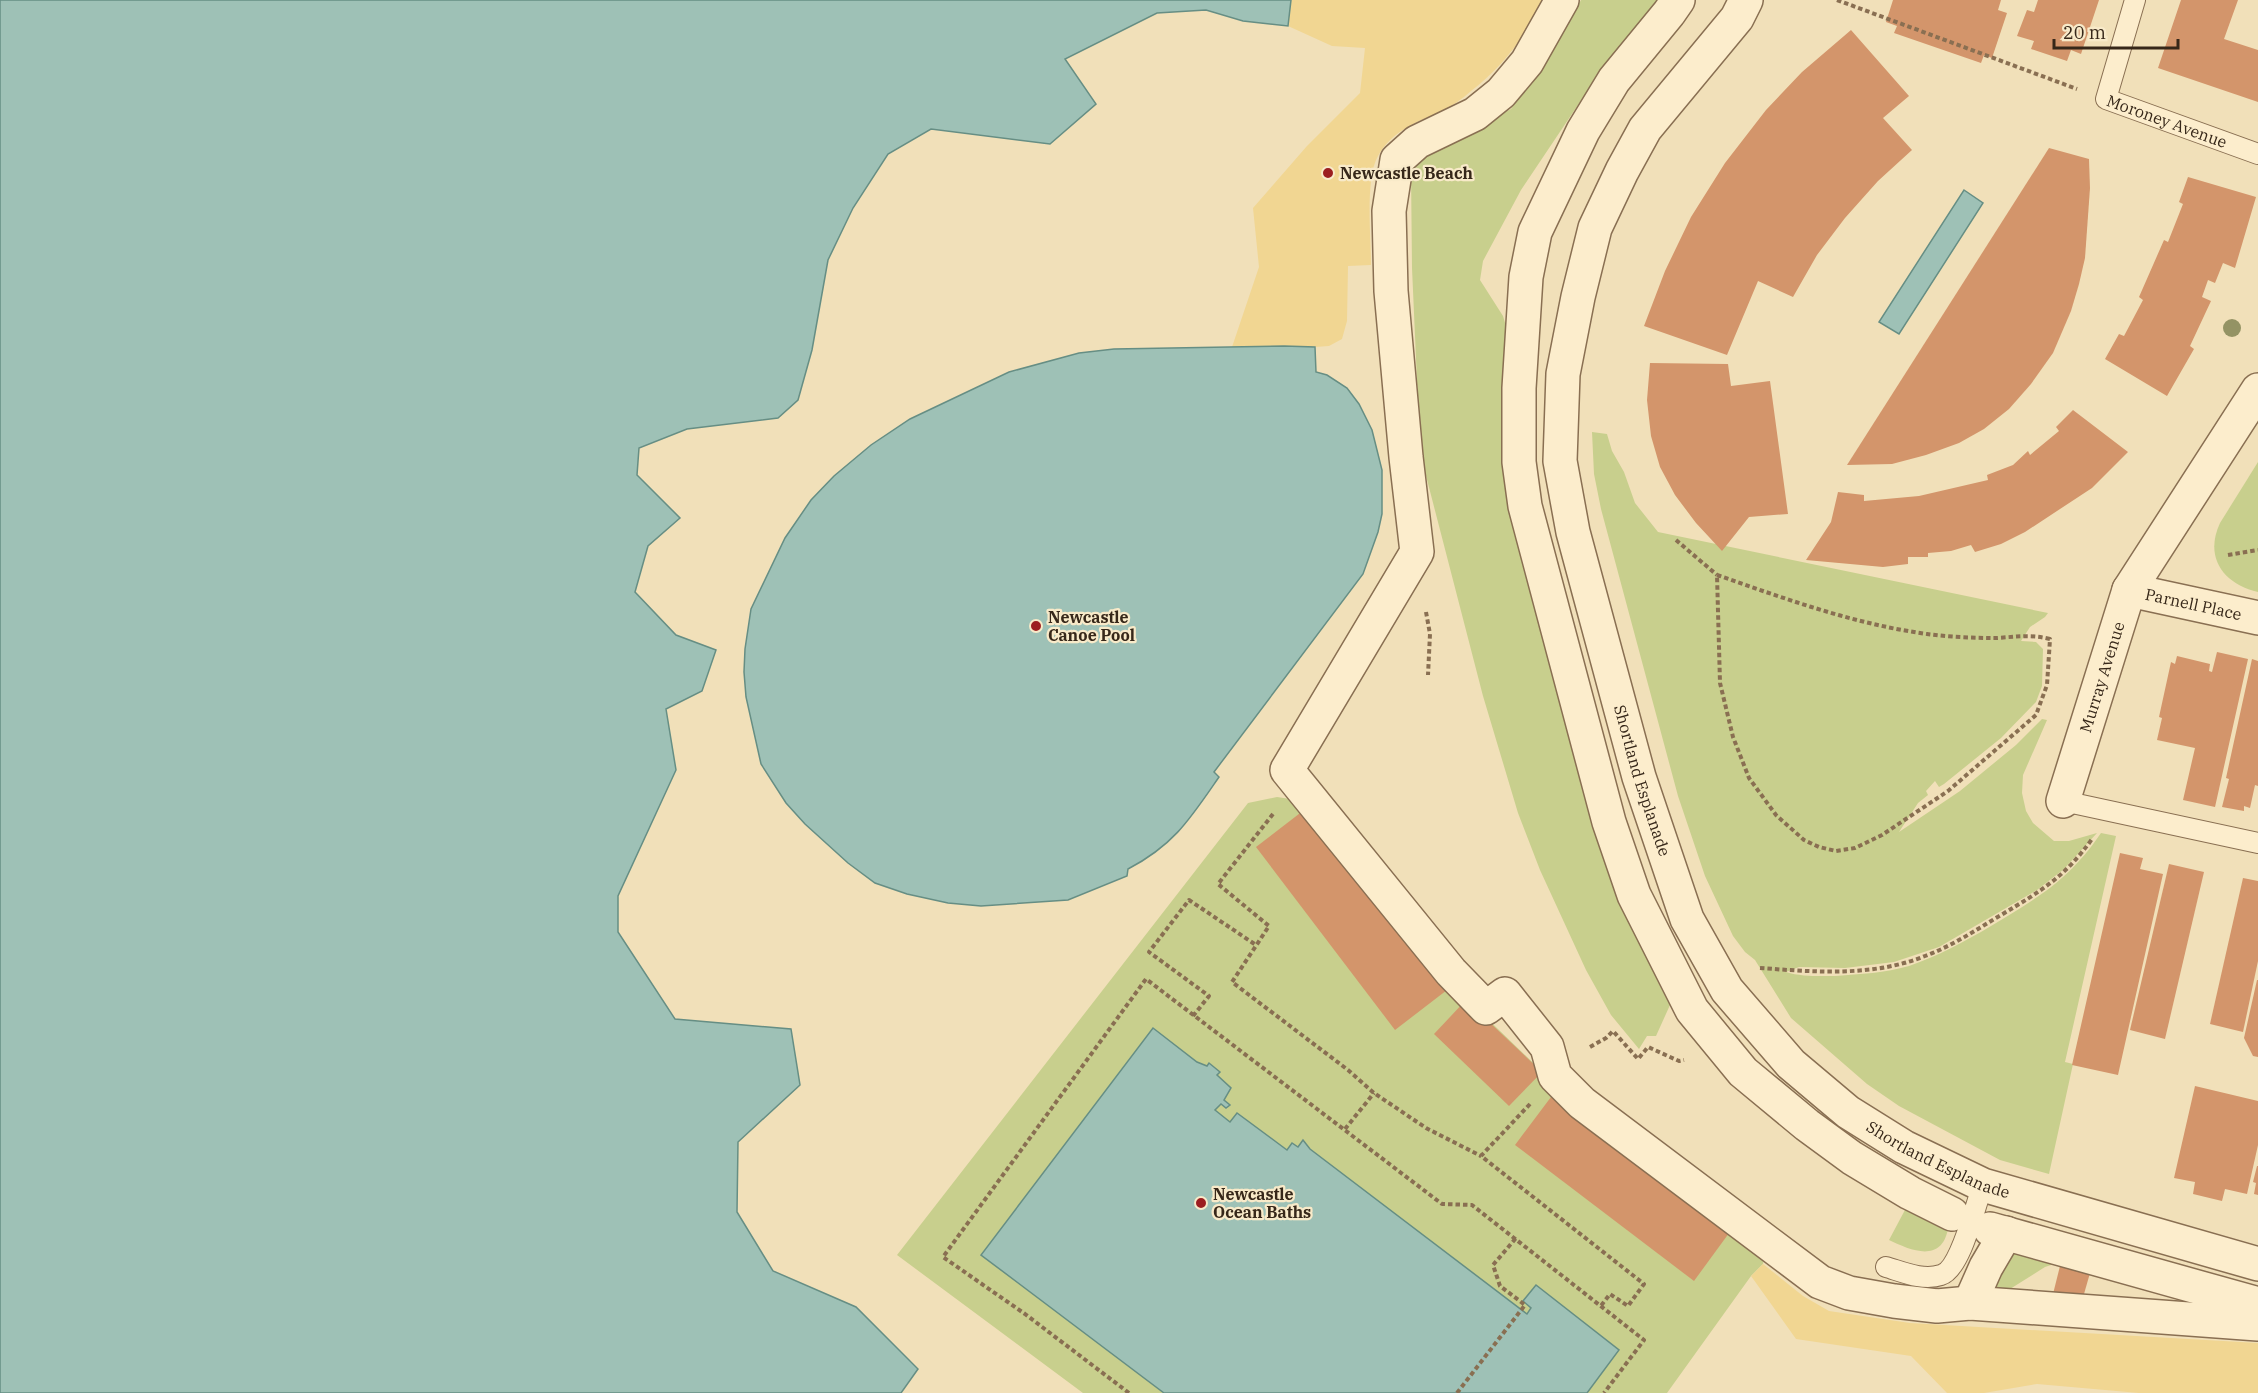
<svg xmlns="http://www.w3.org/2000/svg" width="2258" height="1393" viewBox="0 0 2258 1393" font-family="'IBM Plex Serif',serif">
<rect width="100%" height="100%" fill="#f1e0b9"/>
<!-- green -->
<g fill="#c8cf8d">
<path d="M1581,0H1660L1592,84L1521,190L1483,261L1480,280L1503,316L1506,326C1504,371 1498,418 1503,463C1510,531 1532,597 1550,662C1581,780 1613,897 1670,1005L1656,1036H1647L1639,1049L1611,1015L1586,970L1540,870L1518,813L1483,696L1424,468L1419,426L1412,268L1411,172L1424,153L1511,109L1553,51Z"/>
<path d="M1592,432L1607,434L1612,451L1624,472L1635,503L1658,532L2048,613L2045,617L2030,627L2021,641L2036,642L2043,649L2042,686L2036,702L2001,738L1944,784L1939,787L1935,781L1926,791L1928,795L1918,803L1899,832L1960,791L2016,745L2042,719L2047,720L2023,775L2022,793L2026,811L2033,823L2054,841H2069L2097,833L2064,869L2037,890L1939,947L1894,962L1845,968L1799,967L1786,972C1802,977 1820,976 1836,976C1860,974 1885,973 1909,966C1938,956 1964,942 1991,926C2039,897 2069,880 2101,833L2116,836L2065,1062L2073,1064L2049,1174L2000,1160L1899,1106L1867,1084L1791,1018L1755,960L1745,952L1733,936L1705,876L1678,796L1601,509L1594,474Z"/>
<path d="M2258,462V592C2223,584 2204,557 2220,523Z"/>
<polygon points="1277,797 1297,800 1444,977 1552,1081 1764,1257 1763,1264 1751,1276 1667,1393 1083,1393 897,1255 1248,803"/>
<path d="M1906,1208L1948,1229C1941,1264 1910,1250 1889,1240Z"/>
<polygon points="2008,1252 2054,1264 2045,1267 2002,1294 1994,1283"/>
</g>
<!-- sand -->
<g fill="#f1d692">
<path d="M1291,0H1546C1525,35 1504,66 1471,91C1462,99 1451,107 1440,112C1416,122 1392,131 1378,156C1365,178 1371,237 1371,265L1348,266L1347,321L1342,339L1329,346L1315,347H1232L1259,267L1253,208L1307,146L1360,93L1365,48L1332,46L1288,26Z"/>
<polygon points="1763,1264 1803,1296 1829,1311 1910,1323 2258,1343 2258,1393 2139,1393 2037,1384 1984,1393 1947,1393 1911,1356 1796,1339 1751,1276"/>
</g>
<!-- water -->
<g fill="#9ec1b6" stroke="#668e84" stroke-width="1.5">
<polygon points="0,0 1291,0 1288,26 1243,21 1206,10 1157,13 1065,59 1096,104 1050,144 931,129 888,154 853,208 828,260 812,350 798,400 778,418 687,429 639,448 637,475 680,518 648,546 635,592 676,635 716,650 702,691 666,709 676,770 618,896 618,932 675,1019 791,1029 800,1085 738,1142 737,1212 773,1271 856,1307 918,1369 901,1393 0,1393"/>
<polygon points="1964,190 1983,203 1899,334 1879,322"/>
<path d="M1284,346L1315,347L1316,372L1327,375L1347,388L1359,404L1372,430L1382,470V514L1378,532L1363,574L1214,772L1219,777C1190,819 1174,845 1128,869L1127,876L1068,900L981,906L948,903L907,894L875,883L848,863L805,824L786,803L761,764L746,697L744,672L745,649L751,609L785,538L811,500L834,476L871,445L910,419L1009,372L1079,353L1114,349Z"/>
<polygon points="1153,1028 1197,1062 1207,1066 1209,1063 1220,1072 1217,1075 1231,1088 1224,1100 1230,1105 1226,1108 1221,1104 1215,1110 1230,1122 1237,1113 1287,1150 1292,1143 1298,1147 1303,1140 1310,1149 1527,1314 1531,1308 1523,1301 1536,1285 1619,1350 1587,1393 1164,1393 981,1255"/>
</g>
<!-- building -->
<g fill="#d3956b">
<polygon points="1893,0 2001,0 1998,10 2007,13 1992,58 1984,55 1981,63 1894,33 1897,26 1886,22"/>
<polygon points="2038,0 2099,0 2081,54 2071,50 2067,61 2031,49 2034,41 2017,36 2027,10 2034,12"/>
<polygon points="2181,0 2238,0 2224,39 2258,50 2258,102 2158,68"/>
<polygon points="1851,30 1909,96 1883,118 1912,150 1878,181 1845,218 1817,255 1793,297 1758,281 1727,355 1644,326 1665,271 1691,217 1725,163 1766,110 1802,72"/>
<polygon points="2049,148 2089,159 2090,188 2085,258 2079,284 2071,311 2053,353 2031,384 2009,409 1984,429 1959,443 1926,455 1892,464 1847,465"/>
<polygon points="2188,177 2256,197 2235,268 2223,263 2215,283 2208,280 2202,297 2211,301 2190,346 2194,349 2167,396 2105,359 2119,334 2124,336 2143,300 2139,297 2164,240 2168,242 2183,204 2179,202"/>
<polygon points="1650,363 1728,364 1731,386 1770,381 1788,514 1749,517 1722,551 1696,523 1675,495 1660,467 1651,436 1647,400"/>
<polygon points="2073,410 2128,452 2092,488 2025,532 2001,544 1975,552 1971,545 1951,551 1928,553 1928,557 1908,557 1908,564 1883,567 1806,560 1831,522 1838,492 1864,495 1864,501 1919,496 1988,480 1987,475 2013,465 2028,451 2030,455 2059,431 2056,427"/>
<polygon points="2217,652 2248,659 2215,807 2183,800 2195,748 2157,740 2162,718 2159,717 2171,662 2175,664 2177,656 2210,664 2209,671 2212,672"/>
<polygon points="2252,659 2258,661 2258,786 2255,785 2250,808 2244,806 2244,811 2222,807 2229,779 2226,778"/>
<polygon points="1308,807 1447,990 1395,1030 1256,847"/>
<polygon points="2120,853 2143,858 2140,869 2163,874 2118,1075 2072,1065"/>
<polygon points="2169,864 2204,872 2165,1039 2130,1030"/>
<polygon points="2243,878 2258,881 2258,961 2243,1032 2210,1024"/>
<polygon points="2257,980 2258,980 2258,1057 2253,1056 2244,1038"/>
<polygon points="1466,1000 1542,1072 1509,1106 1434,1034"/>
<polygon points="2195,1086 2258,1101 2258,1145 2247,1194 2225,1189 2222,1201 2193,1194 2195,1182 2174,1178"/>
<polygon points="1554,1093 1732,1229 1694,1281 1515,1145"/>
<polygon points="2257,1166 2258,1166 2258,1195 2254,1194 2256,1183 2253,1182"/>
<polygon points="2060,1266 2090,1273 2082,1301 2053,1294"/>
</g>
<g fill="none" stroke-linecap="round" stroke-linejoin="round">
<!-- lane casing -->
<g stroke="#896f52" stroke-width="22">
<g id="lane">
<path id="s1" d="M2135,0L2106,99L2258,154"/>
<polyline points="2063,801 2258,843"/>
<path d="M1886,1267C1903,1272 1923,1281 1941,1275C1961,1269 1975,1205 1983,1185"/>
</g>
</g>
<!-- street casing -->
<g stroke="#896f52" stroke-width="36">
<g id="street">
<polyline points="1562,0 1527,62 1501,93 1475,114 1417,142 1397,160 1389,211 1391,291 1406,457 1417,552 1287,770 1451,972 1486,1008 1505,994 1547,1047 1555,1076 1582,1103 1820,1282 1849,1293 1894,1301 1937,1306 1970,1303 2258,1324"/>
<polyline points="1678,0 1669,13 1614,80 1583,131 1535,232 1526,277 1519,388 1519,462 1525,506 1609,822 1634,895 1692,1010 1743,1072 1807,1125 1852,1158 1910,1193 1952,1214"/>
<path id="s2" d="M1746,0L1737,18L1645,129L1622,171L1595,228L1578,297L1563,374L1560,461L1573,532L1639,777L1687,919L1727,990L1791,1064L1848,1112L1904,1147L1983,1185L2258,1264"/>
<path id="s3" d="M2129,590L2258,618"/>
<path id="s4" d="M2063,801L2129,590L2258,390"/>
<polyline points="1990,1229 2258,1304"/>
<polyline points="1970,1303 1986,1267 2006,1233"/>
</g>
</g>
<!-- path -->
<g stroke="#896f52" stroke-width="4" stroke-dasharray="4.5 3" stroke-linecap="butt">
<polyline points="1837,0 2077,89"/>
<polyline points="1676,540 1717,575"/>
<polyline points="2228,555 2258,550"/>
<path d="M1717,575C1786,599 1854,624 1927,634C1949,637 1974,638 1996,638C2015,637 2031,634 2050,639L2047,685L2036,715L1948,791L1882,835L1855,848L1836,851L1819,847L1804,840L1776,815L1749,778L1733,737L1720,683Z"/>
<polyline points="1426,612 1430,634 1428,675"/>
<polyline points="1273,814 1218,884 1269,926 1232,982 1348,1070 1374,1093 1426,1128 1481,1156"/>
<path d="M1760,968C1815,972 1873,977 1925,956C1952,946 1976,930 2001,915C2041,891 2065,877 2092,839"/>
<polyline points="1193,1016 1209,996 1149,952 1189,900 1256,945"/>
<polyline points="1590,1047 1606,1038 1613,1031 1638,1059 1648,1047 1679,1061 1684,1060"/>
<polyline points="1530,1104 1481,1156 1644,1284 1628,1306 1610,1294 1600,1307"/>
<polyline points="1345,1129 1374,1093"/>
<polyline points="1129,1393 1025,1314 943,1257 1146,979 1442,1204 1472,1205 1644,1340 1604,1393"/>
<polyline points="1457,1393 1525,1305 1500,1286 1493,1265 1516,1238"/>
</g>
<!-- lane -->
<use href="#lane" stroke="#fcedcc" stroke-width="20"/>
<!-- street -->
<use href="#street" stroke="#fcedcc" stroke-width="33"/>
</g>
<!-- trees -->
<circle fill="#949364" cx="2232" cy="328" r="9"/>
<!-- markers -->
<g fill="#9c1e20" stroke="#f8eac9" stroke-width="2">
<circle cx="1328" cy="173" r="6"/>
<circle cx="1036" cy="626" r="6"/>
<circle cx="1201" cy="1203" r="6"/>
</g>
<g text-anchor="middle" stroke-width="4.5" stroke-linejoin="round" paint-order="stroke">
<!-- street labels -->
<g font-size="16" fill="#362719" stroke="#f8eac9">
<text dy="6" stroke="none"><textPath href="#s1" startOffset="168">Moroney Avenue</textPath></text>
<text dy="6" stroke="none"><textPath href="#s3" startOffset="66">Parnell Place</textPath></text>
<text dy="6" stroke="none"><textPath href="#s4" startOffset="130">Murray Avenue</textPath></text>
<text dy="6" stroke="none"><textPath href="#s2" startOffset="842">Shortland Esplanade</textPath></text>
<text dy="6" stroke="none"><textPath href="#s2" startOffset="1344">Shortland Esplanade</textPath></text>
</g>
<!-- poi labels -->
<g font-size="16" font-weight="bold" fill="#362719" stroke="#f8eac9" text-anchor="start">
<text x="1340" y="179">Newcastle Beach</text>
<text x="1048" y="623">Newcastle<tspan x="1048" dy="18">Canoe Pool</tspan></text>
<text x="1213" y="1200">Newcastle<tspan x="1213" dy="18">Ocean Baths</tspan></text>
</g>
</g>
<!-- scale -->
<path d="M2054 39v9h124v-9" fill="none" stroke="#362719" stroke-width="3"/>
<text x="2063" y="39" font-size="18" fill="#362719" stroke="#f8eac9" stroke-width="4.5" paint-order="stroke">20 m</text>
</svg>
